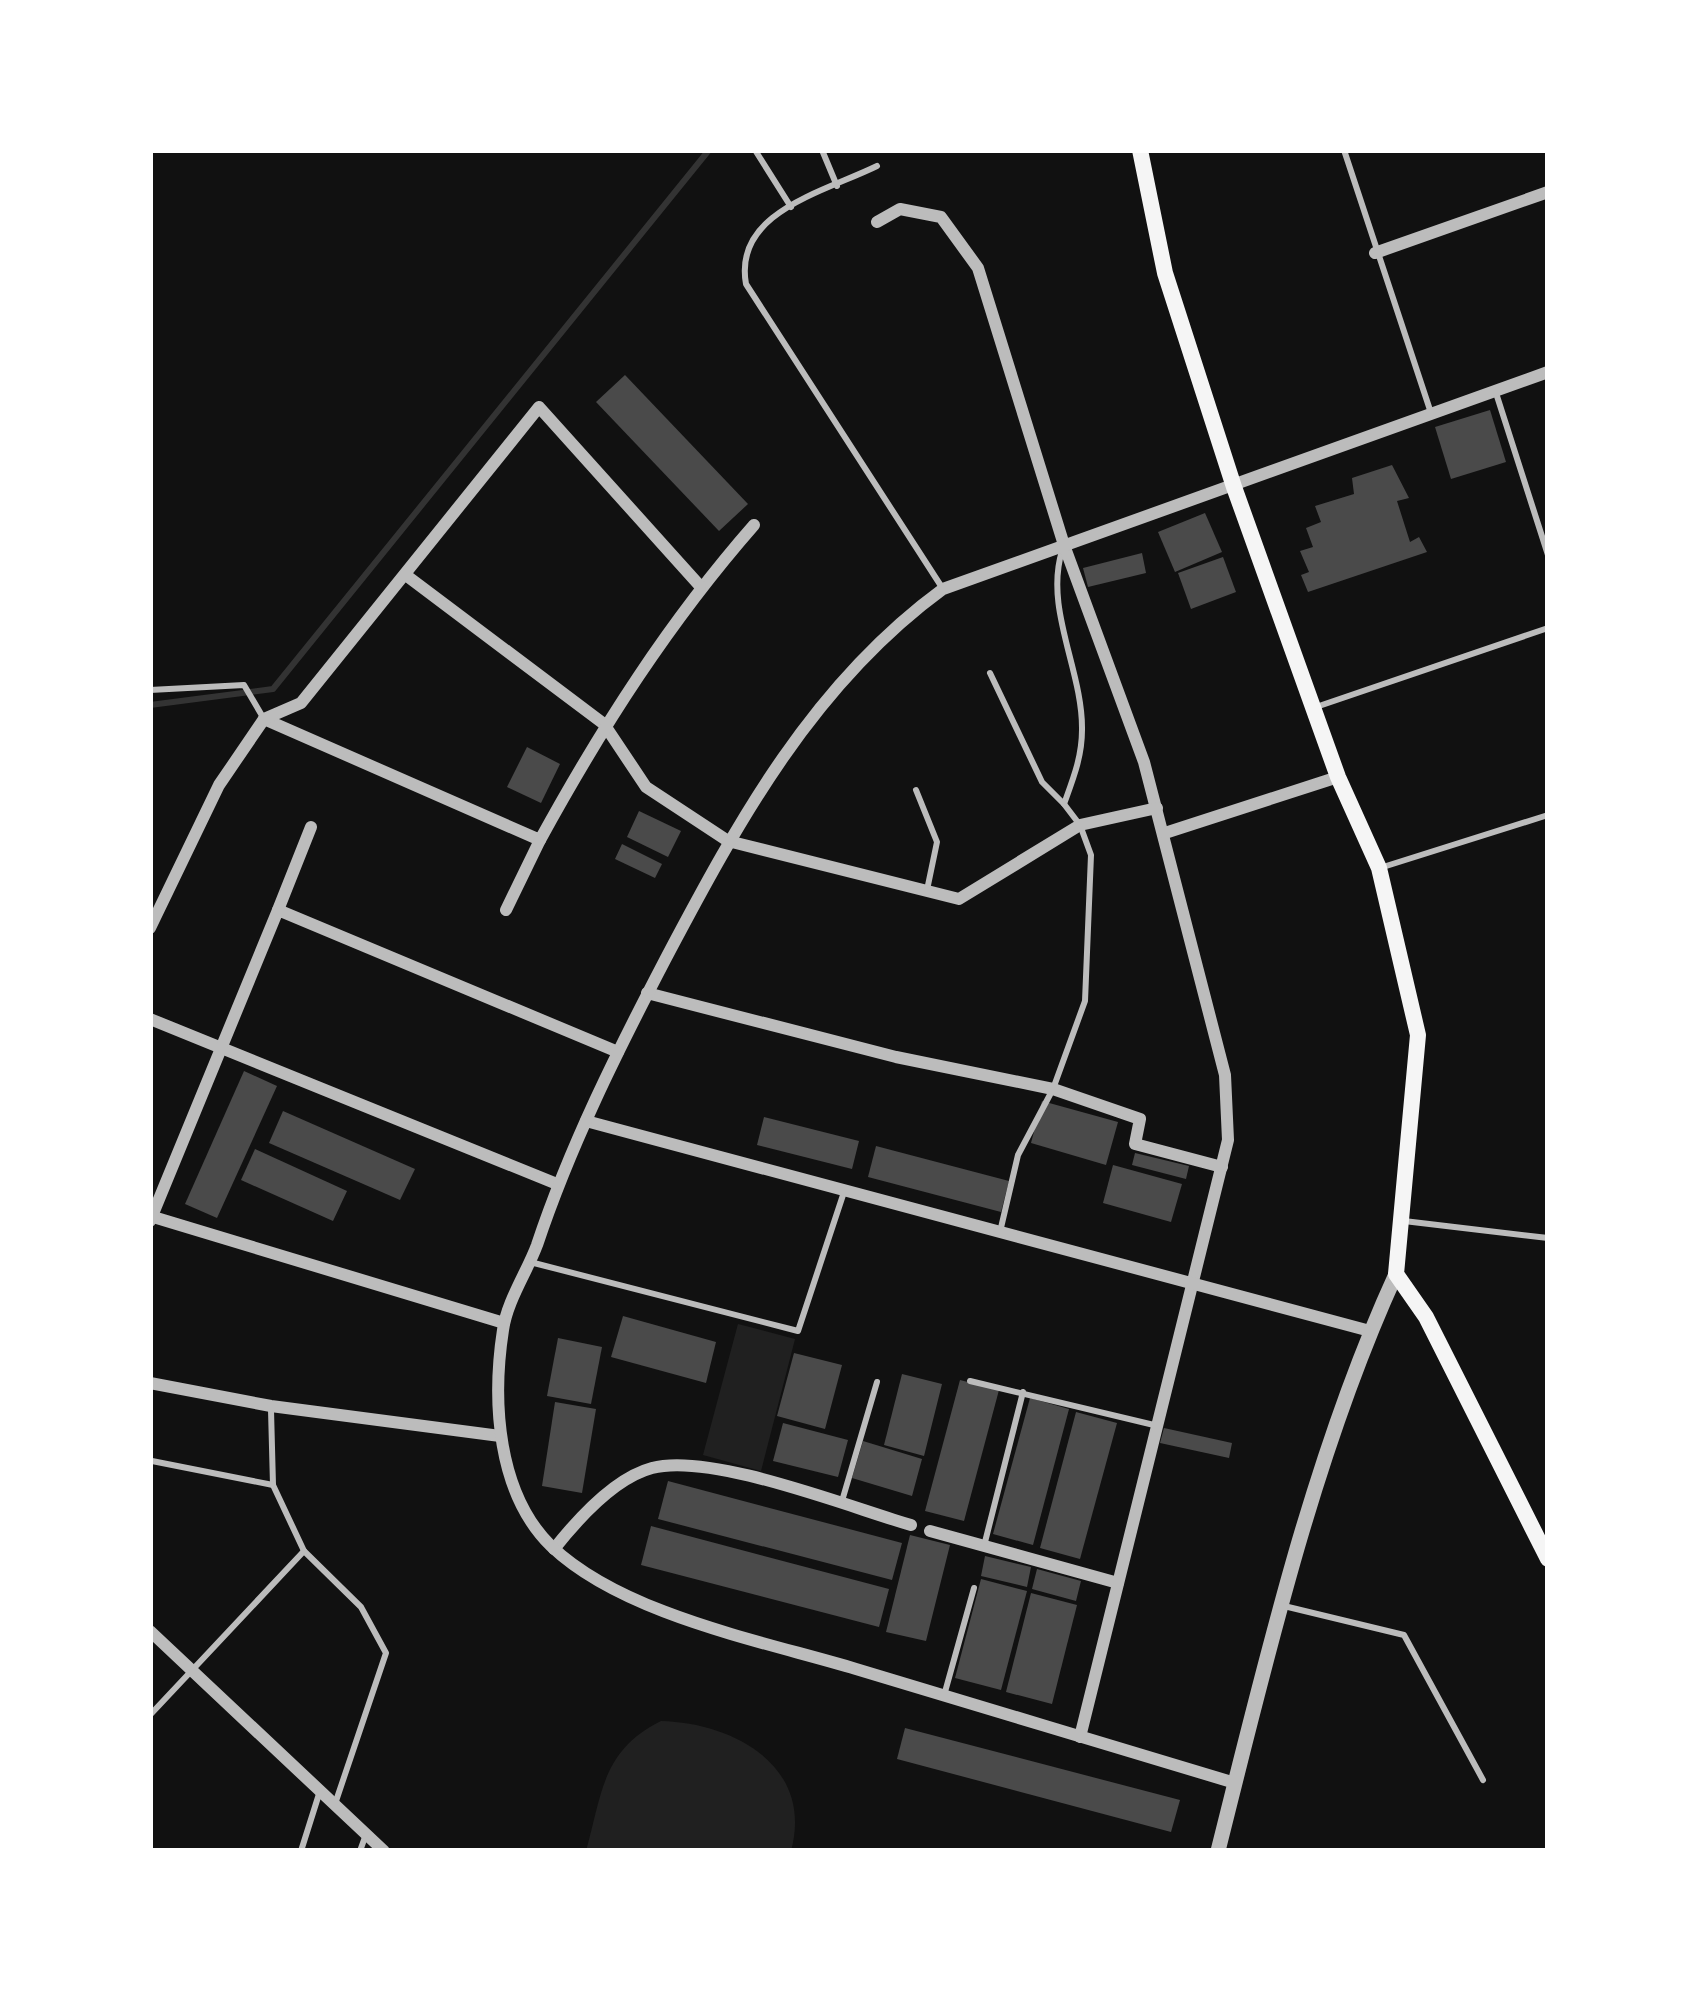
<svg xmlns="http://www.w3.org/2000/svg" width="1698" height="2001" viewBox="0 0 1698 2001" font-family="'PT Serif',serif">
<rect width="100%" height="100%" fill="#111"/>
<!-- green -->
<g fill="#202020">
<polygon points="738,1324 795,1339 761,1471 703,1455"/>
<path d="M661,1721C734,1723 814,1766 791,1851H586C602,1794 602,1750 661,1721Z"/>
</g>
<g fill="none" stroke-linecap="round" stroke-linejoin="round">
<!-- stream -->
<polyline stroke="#333" stroke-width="6" points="150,705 273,689 709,150"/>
</g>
<!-- building -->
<g fill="#4a4a4a">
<polygon points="625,375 748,504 719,531 596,402"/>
<polygon points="1490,410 1506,462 1451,479 1435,427"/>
<polygon points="1392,465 1409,498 1397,501 1410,542 1419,537 1427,552 1308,592 1301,575 1309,572 1300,551 1313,547 1306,528 1321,522 1315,506 1354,494 1352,478"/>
<polygon points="1205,513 1222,552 1175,572 1158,532"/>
<polygon points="1142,553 1146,573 1088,587 1083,568"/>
<polygon points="1223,557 1236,592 1191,609 1178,573"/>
<polygon points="527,747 560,764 541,803 507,787"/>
<polygon points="639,811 681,831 668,857 627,837"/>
<polygon points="622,844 662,864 655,878 615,859"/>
<polygon points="244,1071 277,1086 217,1218 185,1204"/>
<polygon points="1042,1101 1118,1122 1106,1165 1031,1143"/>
<polygon points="283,1111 415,1169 400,1200 269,1143"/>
<polygon points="764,1117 859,1141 852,1169 757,1145"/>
<polygon points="876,1146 1009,1181 1001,1212 868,1177"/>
<polygon points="255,1149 347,1191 333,1221 241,1180"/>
<polygon points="1135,1153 1189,1166 1186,1179 1132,1165"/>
<polygon points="1113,1165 1182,1184 1171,1222 1103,1203"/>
<polygon points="623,1316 716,1342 706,1383 611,1357"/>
<polygon points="558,1338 602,1347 591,1404 547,1396"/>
<polygon points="794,1353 842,1365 825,1429 777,1416"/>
<polygon points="902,1374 942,1384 924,1456 884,1445"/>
<polygon points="960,1380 999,1390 964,1521 925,1511"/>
<polygon points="1030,1398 1069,1409 1033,1545 993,1534"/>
<polygon points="555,1402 596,1409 582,1493 542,1486"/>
<polygon points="1076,1412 1117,1423 1080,1559 1040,1548"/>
<polygon points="783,1423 848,1440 838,1477 773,1461"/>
<polygon points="1164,1428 1232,1443 1229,1458 1160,1443"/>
<polygon points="863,1441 922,1459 912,1496 852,1478"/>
<polygon points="668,1481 902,1543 892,1580 658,1519"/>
<polygon points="651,1526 889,1589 879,1627 641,1565"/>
<polygon points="910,1535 950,1545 926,1641 886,1632"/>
<polygon points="985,1556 1031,1567 1027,1587 981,1576"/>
<polygon points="1037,1569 1081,1581 1076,1601 1032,1589"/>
<polygon points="981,1579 1027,1591 1001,1690 955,1678"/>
<polygon points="1031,1593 1077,1605 1052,1704 1006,1692"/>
<polygon points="905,1728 1180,1800 1171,1832 897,1759"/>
</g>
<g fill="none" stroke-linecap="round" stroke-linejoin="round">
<!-- service -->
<g stroke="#bcbcbc" stroke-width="6">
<polyline points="755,150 791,207"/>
<polyline points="822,150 837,186"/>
<polyline points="1344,150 1431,413"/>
<path d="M877,166C824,192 733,212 746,284L943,589"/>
<polyline points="1496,393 1548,555"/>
<path d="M990,673L1042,782L1064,804C1073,779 1082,757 1082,730C1083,671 1044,609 1062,551"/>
<polyline points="150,690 244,685 264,719"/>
<polyline points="1319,706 1548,628"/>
<polyline points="916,790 937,842 927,890"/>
<polyline points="1383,867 1548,815"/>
<polyline points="1404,1221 1548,1238"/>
<polyline points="1000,1232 1018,1155 1053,1089 1085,1001 1091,855 1080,825 1064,804"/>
<polyline points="530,1262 798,1331 844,1192"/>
<polyline points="970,1381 1154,1425"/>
<polyline points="271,1410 273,1485 304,1551 361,1607 386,1653 336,1801"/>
<polyline points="152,1461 273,1485"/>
<polyline points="842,1501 877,1382"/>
<polyline points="984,1546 1023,1392"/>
<polyline points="1284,1606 1404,1635 1483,1780"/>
<polyline points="945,1692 974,1588"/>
<polyline points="150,1715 304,1551"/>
<polyline points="301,1851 319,1794"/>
<polyline points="360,1851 365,1837"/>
</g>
<!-- minor -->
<g stroke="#bcbcbc" stroke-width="12">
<polyline points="877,222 900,209 941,217 978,268 1064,545 1144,762 1225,1075 1228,1140 1080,1737"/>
<polyline points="1375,253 1548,192"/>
<polyline points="407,576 604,724 646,787 728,841 959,899 1080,825 1157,808"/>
<path d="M264,719L540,840C602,727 669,622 754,525"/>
<polyline points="1165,833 1338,777"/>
<polyline points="278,910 311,827"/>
<polyline points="506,910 540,840"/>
<polyline points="150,928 219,785 264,719 301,703 539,407 700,586"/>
<polyline points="647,993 896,1057 1053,1089 1140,1119 1135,1144 1222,1167"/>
<polyline points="150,1019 557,1184"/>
<polyline points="586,1121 1370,1331"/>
<polyline points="150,1216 504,1323"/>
<polyline points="150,1221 278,910 618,1052"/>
<polyline points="150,1383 271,1406 500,1436"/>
<polyline points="930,1531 1118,1583"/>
<path d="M554,1549C577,1520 614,1478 652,1468C710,1452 849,1507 911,1525"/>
<polyline points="150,1631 384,1851"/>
<path d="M1235,1783C1109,1745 982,1707 856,1669C763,1641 623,1615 551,1546C497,1493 492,1401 503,1330C507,1301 527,1272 537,1245C570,1146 617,1052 665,960C739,820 813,684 943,589L1548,372"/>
</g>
<!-- tertiary -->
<path stroke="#bcbcbc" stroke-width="15" d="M1218,1851C1266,1660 1314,1453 1396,1274"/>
<!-- secondary -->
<polyline stroke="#f5f5f5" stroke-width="16" points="1140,150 1165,273 1234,487 1338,777 1379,868 1418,1035 1396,1274 1426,1317 1548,1559"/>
</g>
<!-- border -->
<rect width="1698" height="2001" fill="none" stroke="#ffffff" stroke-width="306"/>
</svg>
